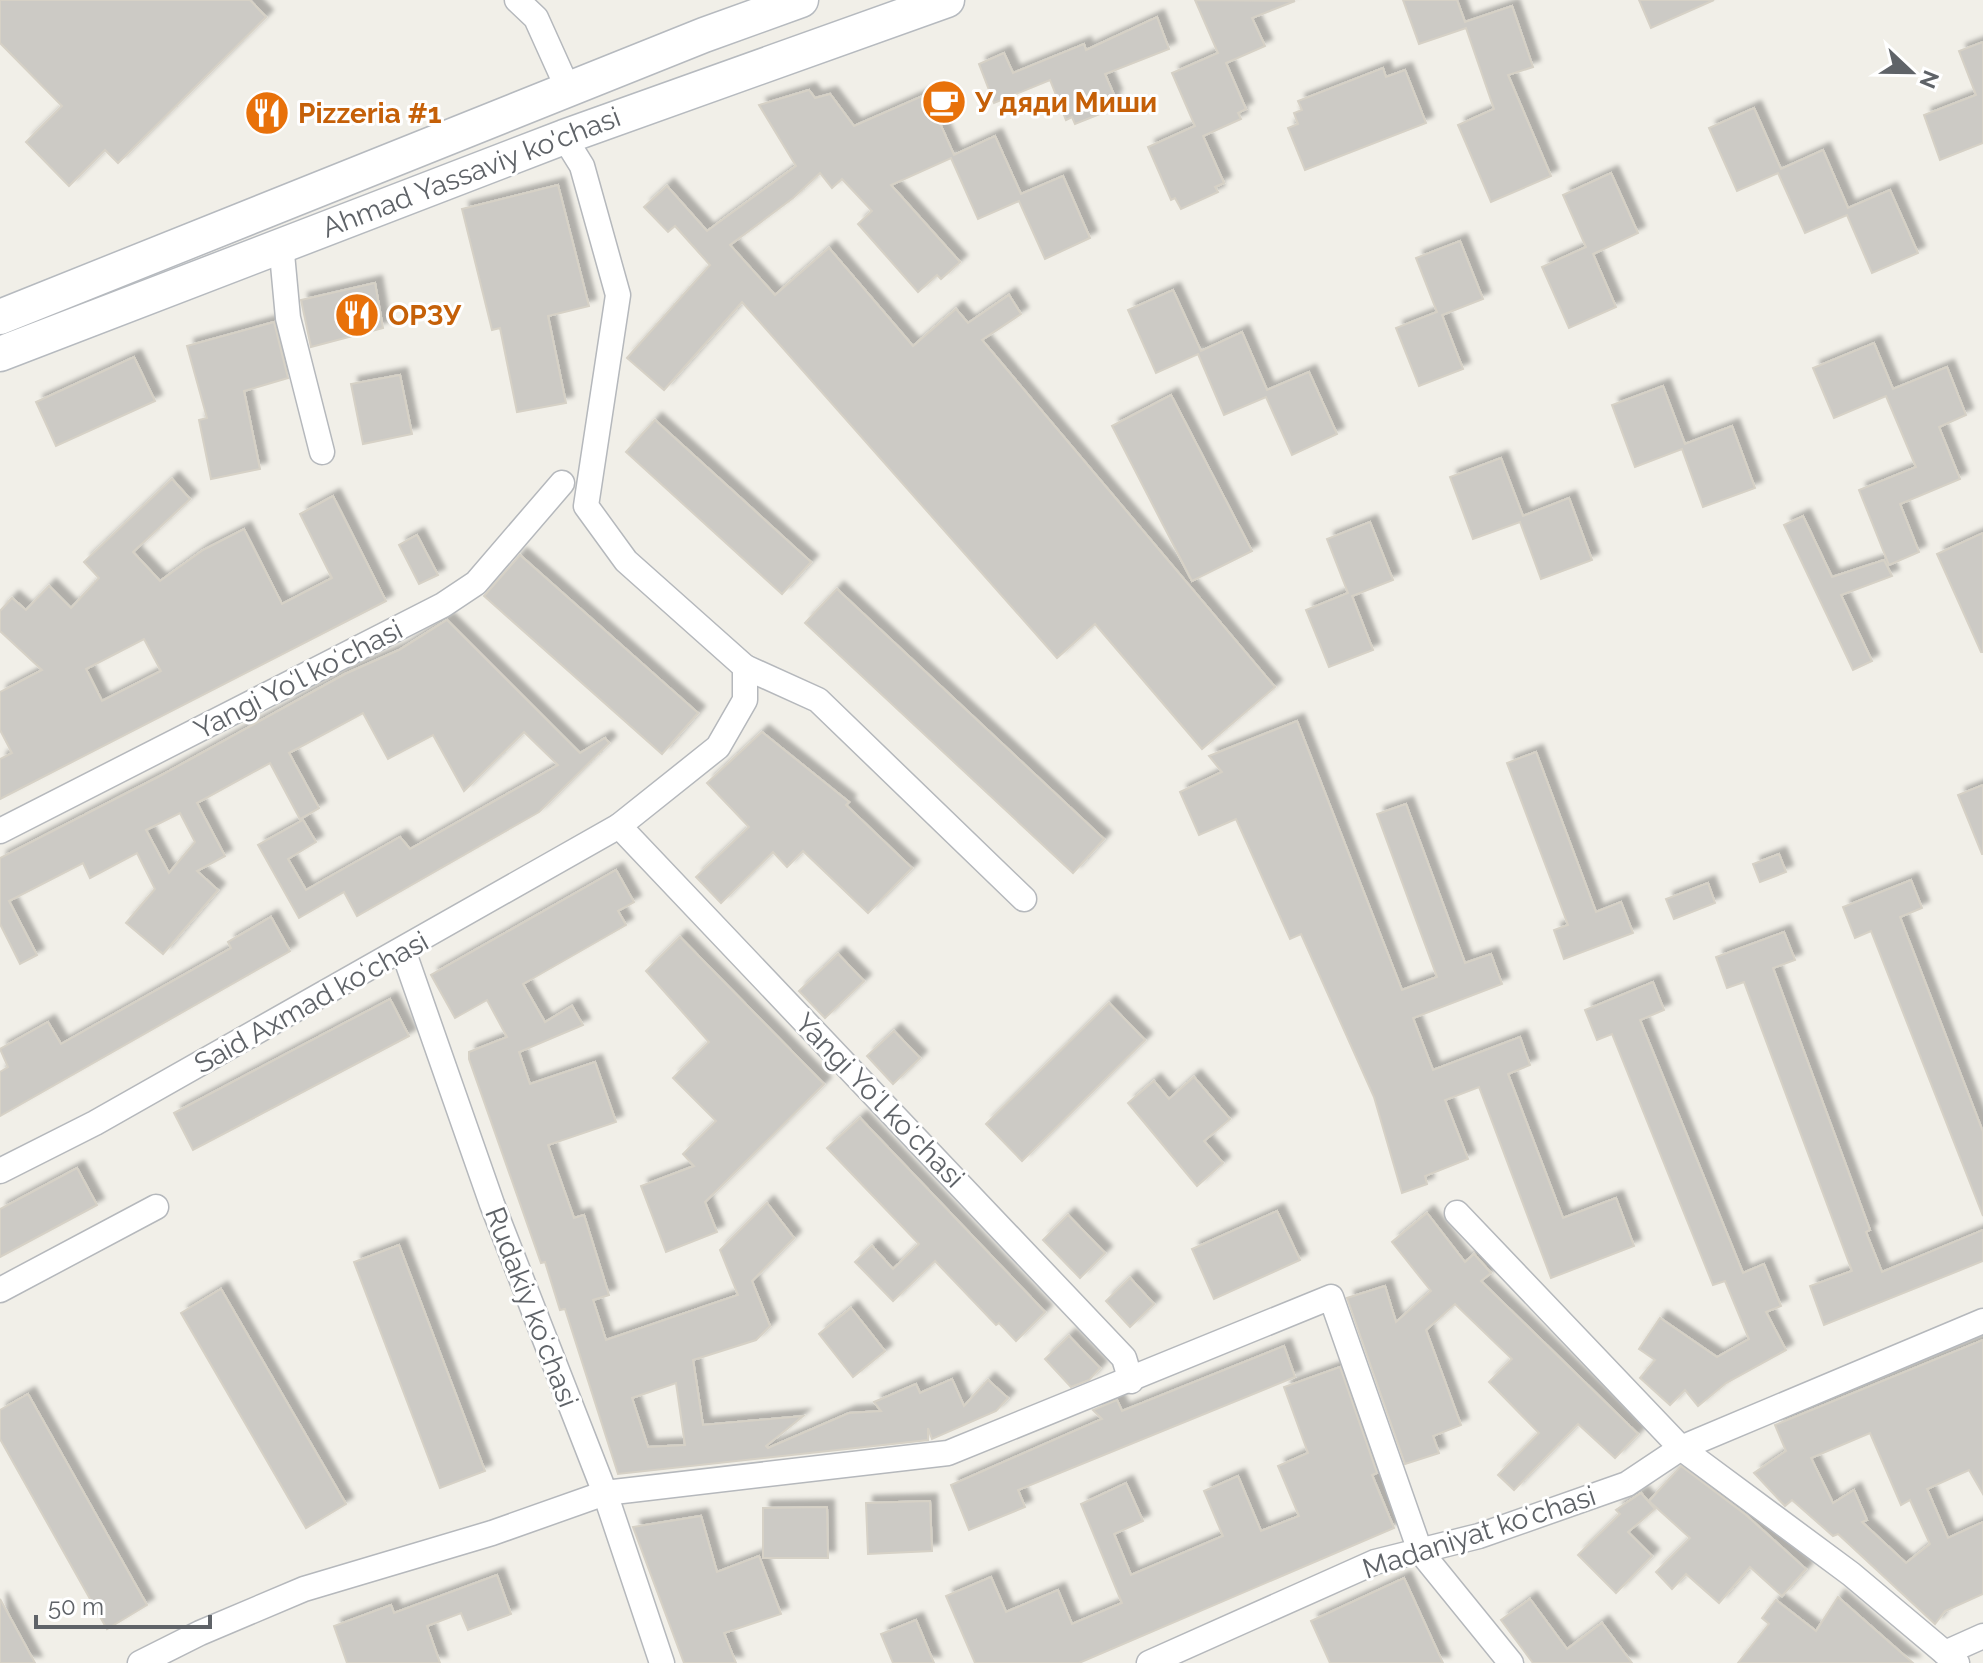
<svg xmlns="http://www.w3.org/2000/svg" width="1983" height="1663" viewBox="0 0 1983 1663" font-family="Raleway,sans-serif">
<defs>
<filter id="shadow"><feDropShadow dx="7" dy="-7" stdDeviation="2" flood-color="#0004"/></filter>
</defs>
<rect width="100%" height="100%" fill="#f1efe8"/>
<!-- building -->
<g fill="#cccac5" stroke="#d6d1c6" stroke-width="2" fill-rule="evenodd" filter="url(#shadow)">
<polygon points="0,0 250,0 266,17 118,163 105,150 69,186 26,142 62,106 0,43"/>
<polygon points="1195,0 1295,1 1252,18 1265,46 1226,63 1246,109 1238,113 1241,119 1203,136 1224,183 1215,187 1218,192 1181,209 1175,198 1171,200 1148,147 1195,126 1172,73 1218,53"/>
<polygon points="1403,0 1457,0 1465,22 1512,6 1533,67 1508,75 1551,176 1491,202 1458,125 1494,109 1466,28 1419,44"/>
<polygon points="1639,0 1714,0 1651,28"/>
<polygon points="1157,17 1169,49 1105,74 1115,97 1111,99 1115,108 1075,124 1072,117 1066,120 1050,80 994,103 979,64 1004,53 1013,73 1084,44 1086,50"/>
<polygon points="1983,42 1983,143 1940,160 1924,115 1976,95 1959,51"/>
<polygon points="1383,68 1386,77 1405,70 1426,123 1305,170 1288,128 1298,124 1294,113 1302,110 1298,101"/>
<polygon points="809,90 815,98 830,94 854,126 927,94 954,155 995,136 1021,194 1063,176 1090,238 1045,259 1019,201 978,219 951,158 891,185 960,262 941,279 937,275 918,292 858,224 872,211 842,179 832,188 820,173 793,198 730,245 775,295 829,248 913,346 956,309 968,323 1009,295 1021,314 982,340 1275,687 1202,749 1095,624 1057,658 742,302 664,390 627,358 710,265 675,226 668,232 644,207 667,186 707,231 796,166 759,105"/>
<polygon points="1754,108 1781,169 1823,150 1848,208 1890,190 1918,253 1872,273 1847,215 1805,233 1778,173 1737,191 1709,128"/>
<polygon points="1611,173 1638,233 1593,254 1616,307 1569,328 1542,267 1586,247 1563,195"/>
<polygon points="558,185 589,306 548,316 566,403 517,412 500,328 492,330 462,209"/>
<polygon points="1460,241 1483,299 1442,315 1463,369 1419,386 1396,328 1437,312 1416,258"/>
<polygon points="375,283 383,328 311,347 301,300"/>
<polygon points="1173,290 1201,351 1242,332 1267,390 1309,372 1337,434 1292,455 1266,397 1224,415 1198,354 1156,373 1128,310"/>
<polygon points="274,322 288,378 244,391 260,469 211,479 199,420 207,418 187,346"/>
<polygon points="1874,343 1893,389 1947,367 1966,415 1939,427 1960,479 1900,504 1919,552 1889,565 1859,490 1916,467 1886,396 1834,418 1813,368"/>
<polygon points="134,357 155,401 56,446 36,402"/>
<polygon points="400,375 412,434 363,444 351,384"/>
<polygon points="1663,386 1685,444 1732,426 1755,488 1703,507 1682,449 1635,467 1612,405"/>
<polygon points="1171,395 1252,551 1192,581 1112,426"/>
<polygon points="655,420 811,562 782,594 626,452"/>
<polygon points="1501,458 1523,516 1569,498 1592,560 1541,579 1520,522 1473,539 1450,477"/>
<path d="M172,479L190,499L133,552L160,581L203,550L244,529L282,604L332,578L300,514L333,496L386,601L0,799V759L12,753L0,730V692L42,670L0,631V611L12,598L26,610L49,586L71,608L99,578L84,562ZM144,639L161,671L102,701L86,669Z"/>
<polygon points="1803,516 1832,577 1884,560 1892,576 1841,595 1872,661 1853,670 1784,525"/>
<polygon points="1370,522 1393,580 1352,596 1373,650 1329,667 1306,610 1348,593 1327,539"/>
<polygon points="1983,533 1983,652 1981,652 1937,554"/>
<polygon points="417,535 438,575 419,584 399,545"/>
<polygon points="520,555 698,713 662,754 484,596"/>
<polygon points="837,589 1104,839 1073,873 805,623"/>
<path d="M447,620L580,753L605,738L609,743L539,812L357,916L344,892L299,918L258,845L303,820L316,842L288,859L306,890L400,837L410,849L558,765L524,732L464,791L433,735L388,759L363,713L289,753L319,808L300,819L270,763L197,803L225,856L197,871L218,890L163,954L126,923L155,889L137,853L90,878L83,863L9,901L37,955L20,964L0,924V858L160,776L345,674L399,650ZM180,813L195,842L169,873L146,830Z"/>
<polygon points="1297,721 1402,990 1437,977 1377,814 1406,804 1465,963 1491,954 1502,984 1413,1018 1433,1070 1520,1037 1530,1065 1508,1074 1563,1218 1616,1198 1634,1246 1551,1278 1479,1087 1445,1100 1468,1159 1425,1176 1427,1184 1402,1193 1374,1097 1301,934 1290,939 1236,819 1199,835 1180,792 1222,772 1209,756"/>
<polygon points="762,732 849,802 846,805 912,868 868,913 803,851 787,867 773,852 721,903 696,877 749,827 707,783"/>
<polygon points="1536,752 1596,912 1621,902 1633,933 1564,959 1554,930 1568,925 1507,763"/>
<polygon points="1983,785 1983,854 1982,854 1958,795"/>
<polygon points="1779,854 1786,872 1760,882 1753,864"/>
<path d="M616,870L634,902L618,911L626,925L523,984L545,1022L572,1006L583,1025L519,1052L530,1084L595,1062L616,1122L548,1145L574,1218L584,1215L609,1295L593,1300L606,1340L738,1295L720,1250L767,1203L794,1238L752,1281L770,1326L756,1340L693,1360L703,1425L803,1416L766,1446L768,1448L849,1413L881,1411L874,1402L916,1384L920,1393L952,1379L964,1406L988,1380L1008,1398L996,1411L932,1439L928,1428V1440L618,1474L565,1309L560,1310L545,1262L541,1263L469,1059V1052L507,1037L487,1000L455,1018L431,975ZM676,1383L685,1445L648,1447L632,1398Z"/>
<polygon points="1911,880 1922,908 1900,917 1983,1132 1983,1216 1871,931 1855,938 1843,907"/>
<polygon points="1708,883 1715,903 1674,919 1666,899"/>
<polygon points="271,917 290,951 0,1116 0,1072 8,1067 0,1049 48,1022 61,1044 231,948 228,942"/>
<polygon points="1784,932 1795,960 1773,968 1870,1230 1866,1232 1882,1272 1983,1230 1983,1261 1824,1325 1810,1286 1852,1271 1744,982 1727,988 1716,957"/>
<polygon points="680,937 824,1084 705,1202 717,1232 666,1252 641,1186 694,1166 683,1154 716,1121 673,1078 709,1042 646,971"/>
<polygon points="838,954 864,981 825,1018 799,991"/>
<polygon points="1653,982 1664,1010 1640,1020 1743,1273 1764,1264 1781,1306 1766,1312 1786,1350 1726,1383 1698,1406 1685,1390 1670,1405 1640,1378 1655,1360 1639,1349 1660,1318 1717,1357 1749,1339 1725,1281 1713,1285 1612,1034 1597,1040 1585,1010"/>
<polygon points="390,999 409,1036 193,1150 174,1113"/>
<polygon points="1109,1003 1145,1040 1022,1161 986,1124"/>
<polygon points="894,1031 920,1058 893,1084 867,1056"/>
<polygon points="1194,1077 1230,1119 1204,1141 1223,1163 1197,1186 1128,1103 1154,1081 1169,1099"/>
<polygon points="860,1118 1045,1312 1016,1341 999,1323 996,1325 935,1261 893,1301 855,1262 872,1246 893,1269 919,1244 827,1148"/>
<polygon points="77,1168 97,1205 0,1257 0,1209"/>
<polygon points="1277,1211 1300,1260 1214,1299 1192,1249"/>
<polygon points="1427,1213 1465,1262 1474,1254 1491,1273 1481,1281 1638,1434 1615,1458 1578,1424 1514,1490 1498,1475 1539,1433 1489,1382 1512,1359 1455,1304 1426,1330 1461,1425 1433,1436 1439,1453 1405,1464 1347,1298 1385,1286 1396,1322 1431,1291 1392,1242"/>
<polygon points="1068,1215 1105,1253 1080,1278 1043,1240"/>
<polygon points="399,1245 485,1471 440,1488 354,1262"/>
<polygon points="1130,1278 1154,1304 1130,1327 1106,1301"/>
<polygon points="221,1289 346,1504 306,1528 181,1313"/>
<polygon points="851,1308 885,1351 853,1377 819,1334"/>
<polygon points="1069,1336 1100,1368 1089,1380 1071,1387 1045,1359"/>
<path d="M1983,1340V1494L1969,1470L1927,1489L1948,1538L1983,1522V1594L1945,1611L1935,1624L1838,1534L1833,1536L1792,1500L1785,1506L1754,1473L1786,1451L1775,1425ZM1870,1433L1901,1505L1910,1500L1930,1544L1906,1563L1862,1522L1867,1520L1854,1490L1833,1503L1811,1458Z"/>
<polygon points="1284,1346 1295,1377 1018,1490 1025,1507 969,1530 951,1485 1102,1419 1093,1410 1117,1400 1122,1411"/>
<polygon points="1340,1367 1377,1473 1372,1475 1394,1528 1079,1663 975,1663 946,1596 991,1577 1006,1612 1058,1590 1072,1624 1122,1603 1081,1504 1126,1483 1143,1521 1114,1534 1131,1575 1223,1536 1204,1491 1238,1476 1261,1531 1299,1516 1278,1466 1308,1453 1284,1387"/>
<polygon points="28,1394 147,1605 107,1629 0,1439 0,1410"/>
<polygon points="1681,1466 1746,1515 1806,1569 1782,1596 1750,1567 1719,1603 1686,1574 1672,1589 1656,1572 1690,1538 1649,1501"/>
<polygon points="1641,1493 1655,1509 1628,1532 1652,1556 1616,1593 1578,1555 1620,1514 1616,1510"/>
<polygon points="930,1501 932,1551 868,1554 866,1503"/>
<polygon points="827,1507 828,1558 763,1558 763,1508"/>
<polygon points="701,1516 717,1572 759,1556 781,1614 724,1633 736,1663 684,1663 633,1527"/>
<polygon points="497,1575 511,1614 468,1630 461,1613 427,1626 440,1663 347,1663 334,1626 391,1605 394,1613"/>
<polygon points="1404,1578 1443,1663 1330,1663 1311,1621"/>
<polygon points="1838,1597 1913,1663 1738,1663 1769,1624 1762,1618 1776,1600 1816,1631"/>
<polygon points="0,1599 35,1663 0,1663"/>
<polygon points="1530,1599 1567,1649 1602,1623 1632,1663 1533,1663 1501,1620"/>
<polygon points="916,1620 934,1663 893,1663 881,1634"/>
</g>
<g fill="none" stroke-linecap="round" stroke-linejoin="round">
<!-- minor casing -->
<g stroke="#b5b8bc" stroke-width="27">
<g id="minor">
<polyline points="517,0 536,18 568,89"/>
<polyline points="281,243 288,318 322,452"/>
<polyline points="745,667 818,700 1024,899"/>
<polyline points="619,826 1124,1358 1131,1381"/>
<polyline points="0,831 443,605 476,583 562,483"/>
<polyline points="403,950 492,1204 605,1493 662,1663"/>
<polyline points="0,1171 95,1123 619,826 718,747 745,700 745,667 626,561 586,506 618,295 582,166 564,137"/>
<polyline points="1457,1213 1681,1448 1851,1574 1957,1663"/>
<polyline points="0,1290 156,1207"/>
<polyline points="1945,1653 1983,1636"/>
<polyline points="140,1663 200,1633 304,1589 492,1533 605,1493 948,1453 1331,1297 1420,1551 1511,1663"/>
<polyline points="1149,1663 1375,1562 1479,1536 1627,1484 1681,1448 1983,1321"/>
</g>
</g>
<!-- secondary casing -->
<g stroke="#b6babf" stroke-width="37">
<g id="secondary">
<polyline points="0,317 704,35 801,0"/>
<polyline points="0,354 564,137 947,0"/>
</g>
</g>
<!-- minor -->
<use href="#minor" stroke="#fff" stroke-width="24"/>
<!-- secondary -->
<use href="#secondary" stroke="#fff" stroke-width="34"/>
</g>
<!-- icons -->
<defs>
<g id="cafe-disc" transform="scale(2.3)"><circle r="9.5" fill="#e8710a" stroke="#fff"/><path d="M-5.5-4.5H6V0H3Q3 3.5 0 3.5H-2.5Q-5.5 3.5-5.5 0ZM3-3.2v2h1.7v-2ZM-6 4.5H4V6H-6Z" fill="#fff"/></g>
<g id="restaurant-disc" transform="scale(2.3)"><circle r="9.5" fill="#e8710a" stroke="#fff"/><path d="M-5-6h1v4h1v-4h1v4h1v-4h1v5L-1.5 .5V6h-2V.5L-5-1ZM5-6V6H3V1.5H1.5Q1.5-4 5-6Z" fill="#fff"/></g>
</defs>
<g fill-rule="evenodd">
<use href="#cafe-disc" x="944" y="102"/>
<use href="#restaurant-disc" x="267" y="113"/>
<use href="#restaurant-disc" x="357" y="315"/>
</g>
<g text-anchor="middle" stroke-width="6" stroke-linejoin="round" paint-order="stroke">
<!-- food labels -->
<g font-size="28" font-weight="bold" fill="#c56008" stroke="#fff" text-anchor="start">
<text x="975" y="112">У дяди Миши</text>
<text x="298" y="123">Pizzeria #1</text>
<text x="388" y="325">ОРЗУ</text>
</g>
<!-- street labels -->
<g font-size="28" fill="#5f6368" stroke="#fff">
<text transform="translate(471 172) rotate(-21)" y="10">Ahmad Yassaviy ko'chasi</text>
<text transform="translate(298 679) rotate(-27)" y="10">Yangi Yoʻl koʻchasi</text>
<text transform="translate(311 1002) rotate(-29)" y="10">Said Axmad koʻchasi</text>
<text transform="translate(880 1100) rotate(46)" y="10">Yangi Yoʻl koʻchasi</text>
<text transform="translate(532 1307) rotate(69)" y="10">Rudakiy koʻchasi</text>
<text transform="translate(1479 1532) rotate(-18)" y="10">Madaniyat koʻchasi</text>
</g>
</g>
<!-- north arrow -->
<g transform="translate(1911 72) rotate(112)" stroke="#ffffff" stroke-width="6" paint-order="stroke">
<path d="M0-6L14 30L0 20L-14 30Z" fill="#5f6368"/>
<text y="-12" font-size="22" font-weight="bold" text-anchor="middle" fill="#5f6368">N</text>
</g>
<!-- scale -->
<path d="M36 1615v12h174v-12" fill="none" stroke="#5f6368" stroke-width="4"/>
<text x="48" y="1615" font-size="24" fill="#5f6368" stroke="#ffffff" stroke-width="6" paint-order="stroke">50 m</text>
</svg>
